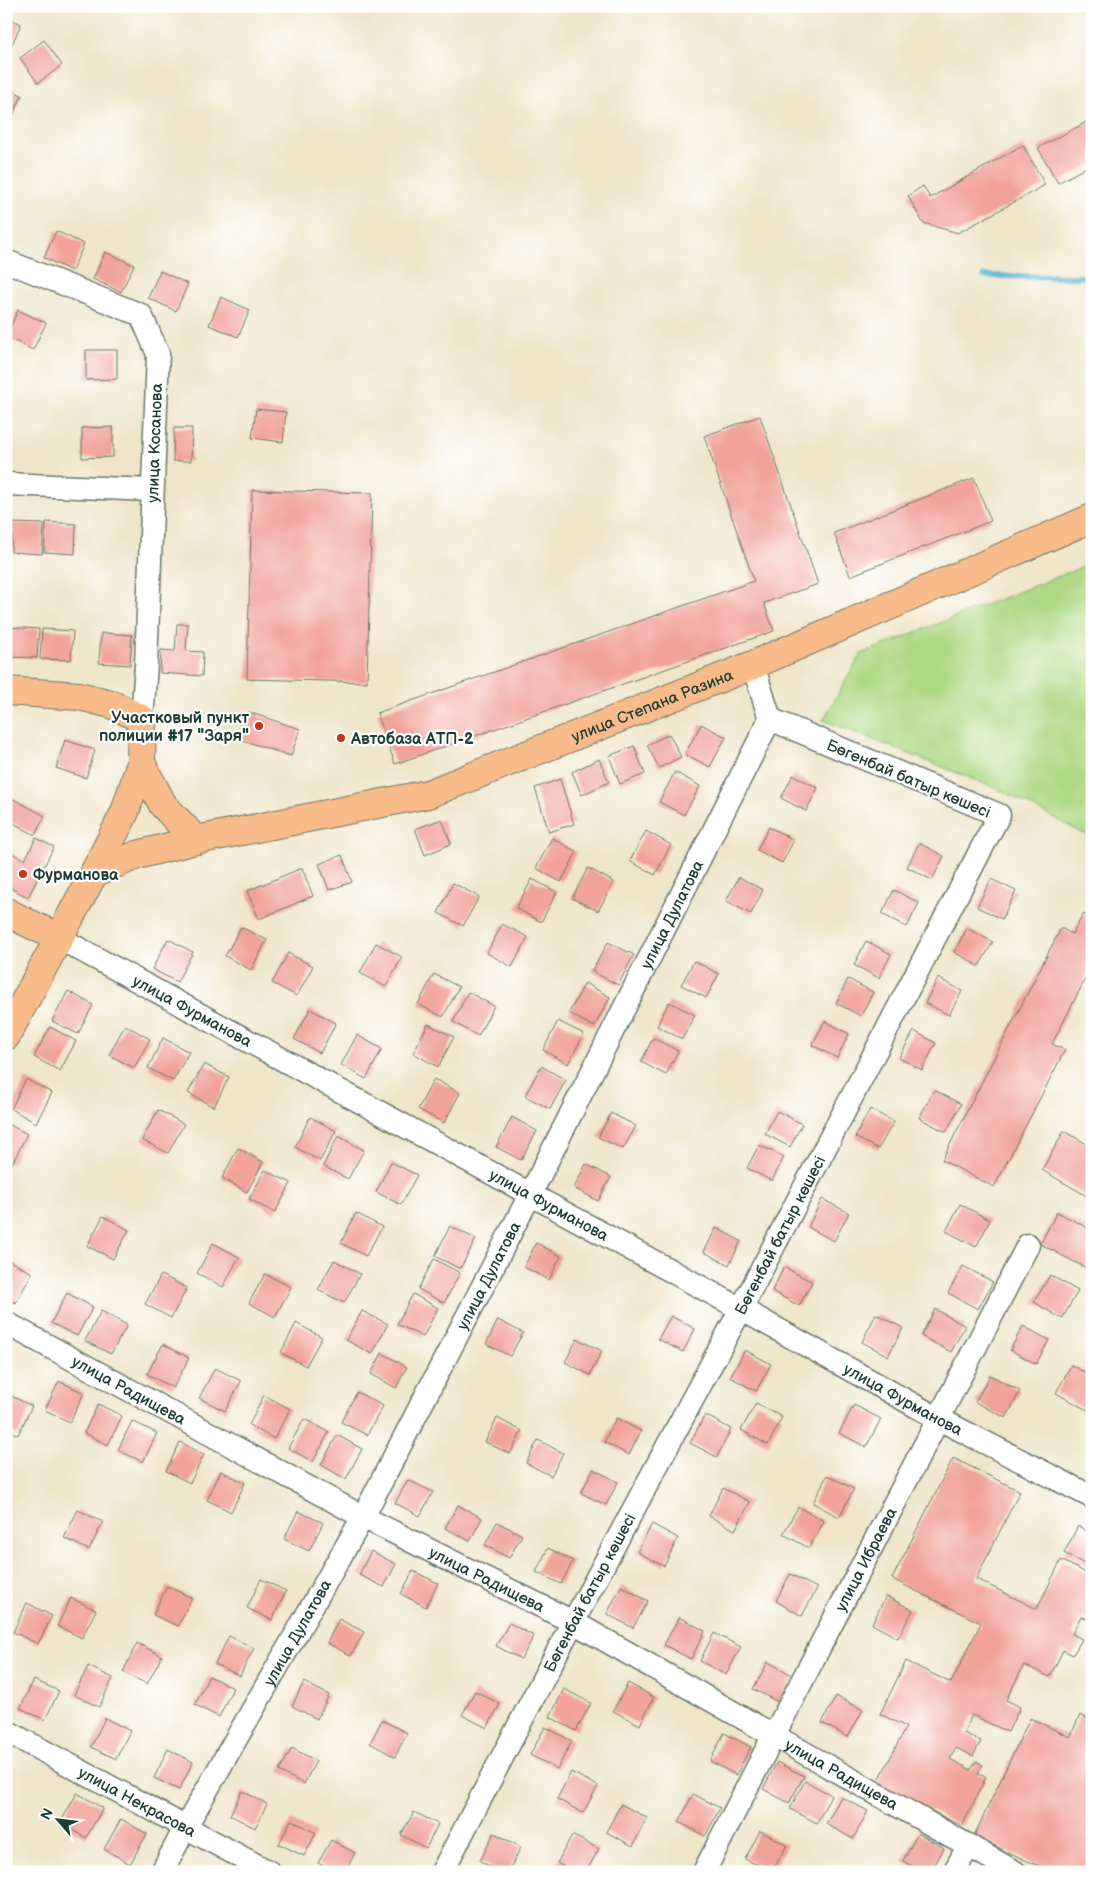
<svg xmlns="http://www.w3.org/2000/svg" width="1098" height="1878" viewBox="0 0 1098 1878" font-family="'Balsamiq Sans',sans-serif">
<rect width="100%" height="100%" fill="#fff"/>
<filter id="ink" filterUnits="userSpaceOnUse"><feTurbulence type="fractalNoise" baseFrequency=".02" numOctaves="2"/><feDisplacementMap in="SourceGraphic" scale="10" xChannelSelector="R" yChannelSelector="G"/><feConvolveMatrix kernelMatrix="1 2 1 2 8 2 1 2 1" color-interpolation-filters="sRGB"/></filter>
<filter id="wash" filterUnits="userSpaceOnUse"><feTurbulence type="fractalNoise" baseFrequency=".0096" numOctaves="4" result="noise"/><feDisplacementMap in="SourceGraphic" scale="20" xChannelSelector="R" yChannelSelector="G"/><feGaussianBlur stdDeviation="1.12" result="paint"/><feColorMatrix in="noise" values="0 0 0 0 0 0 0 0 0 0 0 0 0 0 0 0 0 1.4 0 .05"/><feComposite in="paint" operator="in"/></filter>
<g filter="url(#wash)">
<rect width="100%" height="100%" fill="#efe6ca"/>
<!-- green -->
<polygon fill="#aed984" stroke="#668b5c" points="1092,563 1092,838 998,789 823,720 861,654"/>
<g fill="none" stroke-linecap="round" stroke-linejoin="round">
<!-- stream -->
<polyline stroke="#51b2d0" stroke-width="6" points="984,276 1092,277"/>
</g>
<g id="blocks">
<!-- building -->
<g fill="#f1a29a">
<polygon points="6,17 21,24 9,51 6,50"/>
<polygon points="44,40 62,65 38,83 20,58"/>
<polygon points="6,88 22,95 10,122 6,120"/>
<polygon points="1092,119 1092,164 1058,183 1038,148"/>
<polygon points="1023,145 1045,185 958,233 923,223 908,196 923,186 930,198"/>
<polygon points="56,231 84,244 72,271 44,258"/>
<polygon points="105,252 134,265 121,292 93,279"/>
<polygon points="160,271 188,284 176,311 148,298"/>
<polygon points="221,297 250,310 238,337 209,325"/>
<polygon points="18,310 46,323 33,350 6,337"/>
<polygon points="86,350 117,350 117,379 86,380"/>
<polygon points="256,409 286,412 283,442 252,438"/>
<polygon points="760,416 818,584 764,603 774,631 395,764 377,713 754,581 704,436"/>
<rect x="6" y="424" width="3" height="30"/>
<polygon points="113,427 113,457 82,458 82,428"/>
<polygon points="174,428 192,428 191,461 173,461"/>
<polygon points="974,478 991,521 850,576 834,533"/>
<polygon points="252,490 372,493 367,682 247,679"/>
<polygon points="46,522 76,524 75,554 44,552"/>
<polygon points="13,523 44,524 42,554 11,552"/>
<polygon points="177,624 188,624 186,651 203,652 202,676 160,673 161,650 175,651"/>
<polygon points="8,627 39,629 37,658 7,657"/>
<polygon points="42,629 73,631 71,660 40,659"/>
<polygon points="101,633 132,635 130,665 99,663"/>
<polygon points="248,712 300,729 291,756 239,739"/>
<polygon points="701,724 726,737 710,767 685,754"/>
<polygon points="669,734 681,757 659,768 647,745"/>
<polygon points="65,740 95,750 86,778 56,768"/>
<polygon points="634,746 645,774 620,784 609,756"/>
<polygon points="599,759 609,782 582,795 572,772"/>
<polygon points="675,772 700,786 684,815 659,802"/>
<polygon points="793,775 818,788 806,811 781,798"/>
<polygon points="560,779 574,824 549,832 535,788"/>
<polygon points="6,795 45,816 35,835 6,819"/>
<polygon points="442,819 451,844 425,855 415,829"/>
<polygon points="769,827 794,840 782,863 757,850"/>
<polygon points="646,831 671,845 655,875 630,861"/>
<polygon points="36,838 54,847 28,897 6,886 6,861 11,853 25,860"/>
<polygon points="552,838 577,852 561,882 536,868"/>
<polygon points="919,843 944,856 932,880 907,867"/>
<polygon points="342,855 352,882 329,890 319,864"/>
<polygon points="302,868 313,896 259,919 247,891"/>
<polygon points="588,868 614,882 598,911 572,898"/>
<polygon points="739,877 763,890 751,914 726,901"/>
<polygon points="532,879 557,892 541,922 516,908"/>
<polygon points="991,879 1016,891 1002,919 977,907"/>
<polygon points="453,883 479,897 463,926 438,913"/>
<polygon points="894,890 919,903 907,927 882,914"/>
<polygon points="1083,914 1092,918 1092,941 1089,947 1092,949 1092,966 1052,1044 1065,1050 994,1187 942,1160 1061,928 1072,934"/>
<polygon points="502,924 528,937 512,967 487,953"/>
<polygon points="241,927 267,940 251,970 225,956"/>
<polygon points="967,928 993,942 979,966 954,952"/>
<polygon points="168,939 193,952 177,982 152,969"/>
<polygon points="866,941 891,954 879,978 854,965"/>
<polygon points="608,942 634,955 618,985 592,971"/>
<polygon points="376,943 402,957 386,987 360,973"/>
<polygon points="288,953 313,966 297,996 272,983"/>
<polygon points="694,961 719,974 706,998 681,985"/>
<polygon points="434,974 459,987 443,1017 418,1004"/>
<polygon points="938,978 962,991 949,1015 925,1003"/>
<polygon points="848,979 873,992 861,1016 836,1003"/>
<polygon points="585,983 610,997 594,1027 569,1013"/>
<polygon points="68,991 93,1005 78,1034 52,1021"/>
<polygon points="468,992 494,1006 478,1036 453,1022"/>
<polygon points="669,1002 695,1015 682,1039 657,1026"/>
<polygon points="310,1009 336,1023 320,1053 294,1039"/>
<polygon points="558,1021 584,1034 568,1064 543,1050"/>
<polygon points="825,1021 849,1034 837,1058 812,1045"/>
<polygon points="428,1024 454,1037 438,1067 413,1053"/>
<polygon points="125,1025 150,1039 134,1068 109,1055"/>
<polygon points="50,1027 76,1041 60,1071 34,1057"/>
<polygon points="914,1031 936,1043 922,1070 899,1058"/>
<polygon points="357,1035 382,1049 366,1079 341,1065"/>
<polygon points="163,1038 189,1052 173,1081 148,1068"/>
<polygon points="653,1038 678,1051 666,1075 641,1062"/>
<polygon points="204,1064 229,1077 214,1107 188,1093"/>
<polygon points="541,1066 566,1080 550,1109 525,1096"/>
<polygon points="26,1079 52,1093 36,1123 11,1109"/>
<polygon points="434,1079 460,1093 444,1123 418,1109"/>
<polygon points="934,1090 961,1104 946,1132 919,1118"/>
<polygon points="870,1109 894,1122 878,1149 855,1137"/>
<polygon points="158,1110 184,1124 168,1153 142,1140"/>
<polygon points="777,1111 802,1124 790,1147 765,1134"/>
<polygon points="611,1113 636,1126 623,1149 598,1137"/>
<polygon points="310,1117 336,1131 320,1161 295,1147"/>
<polygon points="512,1117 537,1131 521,1160 496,1147"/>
<polygon points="6,1123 27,1134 12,1164 6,1161"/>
<polygon points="1064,1131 1092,1147 1092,1199 1042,1170"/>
<polygon points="338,1136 364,1150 348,1179 323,1166"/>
<polygon points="759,1145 784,1157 772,1181 747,1168"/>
<polygon points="238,1148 263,1162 247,1192 222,1178"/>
<polygon points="391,1162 417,1175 401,1205 376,1192"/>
<polygon points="586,1164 611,1177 598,1201 574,1188"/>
<polygon points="265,1170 291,1183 275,1213 249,1199"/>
<polygon points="822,1199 849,1213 834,1241 808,1227"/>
<polygon points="960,1204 990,1220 976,1247 946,1231"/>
<polygon points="1057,1212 1092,1230 1092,1271 1040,1244"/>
<polygon points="356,1213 382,1227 366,1256 341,1243"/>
<polygon points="103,1216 129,1230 113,1259 87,1246"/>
<polygon points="450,1226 476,1239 460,1269 435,1256"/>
<polygon points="716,1228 741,1241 729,1265 704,1252"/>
<polygon points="213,1243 239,1257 223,1287 197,1273"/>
<polygon points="536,1243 561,1256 549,1280 524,1267"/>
<polygon points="6,1259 32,1273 16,1303 6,1298"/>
<polygon points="434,1259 460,1273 444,1303 418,1289"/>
<polygon points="334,1260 360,1274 344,1303 318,1290"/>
<polygon points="963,1266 993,1282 978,1309 948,1293"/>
<polygon points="784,1267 812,1282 799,1306 772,1291"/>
<polygon points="265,1274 291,1287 275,1317 249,1303"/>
<polygon points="161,1275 187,1288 171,1318 145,1304"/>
<polygon points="1050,1275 1078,1291 1062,1319 1034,1302"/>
<polygon points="67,1293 93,1307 77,1336 51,1323"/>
<polygon points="413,1294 438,1308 423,1337 397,1324"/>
<polygon points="935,1309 965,1326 951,1352 921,1336"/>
<polygon points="101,1311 127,1325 111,1354 85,1341"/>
<polygon points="362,1311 388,1324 372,1354 346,1340"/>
<polygon points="876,1314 903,1328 888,1356 862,1342"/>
<polygon points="671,1316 695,1329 683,1352 658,1339"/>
<polygon points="498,1320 523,1333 510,1356 486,1344"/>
<polygon points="296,1323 322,1337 306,1366 281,1353"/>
<polygon points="1023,1326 1049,1340 1036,1364 1010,1350"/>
<polygon points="577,1339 602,1351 590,1375 565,1362"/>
<polygon points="163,1344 189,1358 173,1388 147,1374"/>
<polygon points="745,1350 771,1364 756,1391 730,1377"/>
<polygon points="382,1353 407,1367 396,1388 371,1374"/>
<polygon points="1071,1365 1092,1376 1092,1402 1087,1410 1056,1393"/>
<polygon points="215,1368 241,1381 225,1411 199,1398"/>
<polygon points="990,1375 1020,1391 1006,1418 975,1402"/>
<polygon points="59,1381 84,1393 70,1422 45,1410"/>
<polygon points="357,1392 383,1406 367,1435 341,1422"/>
<polygon points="7,1394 32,1406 18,1435 6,1429"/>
<polygon points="264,1395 290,1409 274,1439 249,1425"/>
<polygon points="756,1403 782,1417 768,1445 741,1430"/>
<polygon points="98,1404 122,1416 108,1445 84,1433"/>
<polygon points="854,1405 881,1419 866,1447 839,1433"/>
<polygon points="705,1415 731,1429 717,1457 690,1443"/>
<polygon points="497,1418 522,1431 510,1454 485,1442"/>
<polygon points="616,1418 641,1431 629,1455 604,1442"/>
<polygon points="304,1419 329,1432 313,1462 288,1448"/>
<polygon points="132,1421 157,1433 143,1462 118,1450"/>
<polygon points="337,1435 362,1449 346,1479 321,1465"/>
<polygon points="538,1440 563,1453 551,1476 526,1463"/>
<polygon points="180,1442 204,1455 190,1483 166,1471"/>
<polygon points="953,1458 1020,1491 976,1579 1037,1609 1061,1560 1092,1576 1092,1621 1081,1616 1072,1634 1082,1639 1073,1655 1063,1650 1050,1677 1024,1665 1006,1700 1020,1707 1008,1732 972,1715 964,1733 981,1741 973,1756 956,1748 950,1759 971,1770 976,1761 983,1765 978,1774 986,1777 962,1826 877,1784 906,1727 880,1714 906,1661 951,1683 981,1623 892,1579"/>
<polygon points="593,1469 618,1482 606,1505 581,1493"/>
<polygon points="221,1471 245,1483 231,1512 207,1500"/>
<polygon points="827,1475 854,1489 839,1517 813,1503"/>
<polygon points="408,1480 433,1492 420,1516 395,1503"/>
<polygon points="723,1488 750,1502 735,1530 709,1516"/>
<polygon points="458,1505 482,1518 470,1541 445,1528"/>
<polygon points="798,1507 824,1521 809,1548 783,1534"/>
<polygon points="78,1510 103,1522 89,1550 64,1538"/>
<polygon points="298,1511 323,1523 309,1551 284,1539"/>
<polygon points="497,1522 522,1535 509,1558 485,1545"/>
<polygon points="652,1524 678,1538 664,1566 637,1552"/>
<polygon points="1078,1526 1092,1534 1092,1568 1064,1553"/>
<polygon points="548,1548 573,1561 561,1584 536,1572"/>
<polygon points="371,1551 396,1564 384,1587 359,1575"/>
<polygon points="413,1571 438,1583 426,1607 401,1594"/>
<polygon points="790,1574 817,1588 802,1616 776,1601"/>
<polygon points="261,1579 286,1591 272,1620 247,1608"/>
<polygon points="167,1586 192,1598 178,1626 153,1615"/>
<polygon points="621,1586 648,1601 633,1628 607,1614"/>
<polygon points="886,1596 913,1610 898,1638 872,1624"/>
<polygon points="71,1598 96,1610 82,1638 57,1626"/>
<polygon points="27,1603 52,1616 38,1644 13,1632"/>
<polygon points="679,1617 705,1631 691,1659 664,1645"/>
<polygon points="339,1619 364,1632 351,1656 327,1643"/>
<polygon points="509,1623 534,1636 521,1659 496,1646"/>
<polygon points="714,1633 741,1647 726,1675 700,1661"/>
<polygon points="229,1636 254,1648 240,1676 215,1664"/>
<polygon points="137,1643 162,1656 147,1684 123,1672"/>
<polygon points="768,1662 794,1676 780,1703 753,1689"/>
<polygon points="88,1666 113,1678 99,1707 74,1695"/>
<polygon points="209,1676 233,1688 219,1717 195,1705"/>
<polygon points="34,1680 59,1691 45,1720 20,1708"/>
<polygon points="304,1682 329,1695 317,1719 292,1706"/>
<polygon points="628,1683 654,1697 640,1725 613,1711"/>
<polygon points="564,1689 591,1703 576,1731 550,1717"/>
<polygon points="475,1691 500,1704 487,1728 462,1715"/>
<polygon points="836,1696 863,1710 848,1737 822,1723"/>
<polygon points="1080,1715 1092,1720 1092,1745 1090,1749 1092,1750 1092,1872 1051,1872 974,1836 1030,1718 1070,1737"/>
<polygon points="105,1718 130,1731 116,1759 91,1747"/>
<polygon points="382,1720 407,1733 395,1757 370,1743"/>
<polygon points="545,1727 572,1741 557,1769 530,1755"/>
<polygon points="724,1733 751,1747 736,1775 710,1761"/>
<polygon points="292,1748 316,1761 304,1784 279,1771"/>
<polygon points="168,1749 193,1762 179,1790 154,1778"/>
<polygon points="777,1762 804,1776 789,1803 763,1789"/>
<polygon points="571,1772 598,1786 583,1813 557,1799"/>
<polygon points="805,1781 831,1795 817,1823 790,1809"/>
<polygon points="242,1791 267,1804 255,1828 230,1815"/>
<polygon points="77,1793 103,1808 86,1838 60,1823"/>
<polygon points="693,1794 720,1808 705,1836 679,1822"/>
<polygon points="841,1797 868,1811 853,1839 826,1824"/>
<polygon points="621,1804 647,1818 633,1846 606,1832"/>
<polygon points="414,1812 438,1824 426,1848 401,1835"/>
<polygon points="121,1819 147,1834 130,1864 104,1849"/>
<polygon points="291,1820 316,1833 304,1856 279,1844"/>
<polygon points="760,1831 787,1845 772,1872 745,1859"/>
<polygon points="494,1833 521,1847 508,1872 500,1872 480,1861"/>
<polygon points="918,1833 944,1848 931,1872 923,1872 903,1861"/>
<polygon points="572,1835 599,1849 586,1872 574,1872 557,1863"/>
<polygon points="331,1840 355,1853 345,1872 335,1872 318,1863"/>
</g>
</g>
</g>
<g filter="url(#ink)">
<use href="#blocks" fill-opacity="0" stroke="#687868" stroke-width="1"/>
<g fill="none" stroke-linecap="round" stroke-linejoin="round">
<!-- minor casing -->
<g stroke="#687868" stroke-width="25">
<g id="minor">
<polyline points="6,261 141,315 158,354 146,665 142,719"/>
<polyline points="6,484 151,490"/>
<path id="s1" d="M59,938L741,1309L939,1419L1092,1497"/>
<path id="s2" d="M6,1323L363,1517L573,1622L1015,1872"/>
<path id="s3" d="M6,1731L269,1872"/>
<path id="s4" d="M162,1872L185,1828L363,1517L530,1195L770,719L753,665"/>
<path id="s5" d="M442,1872L573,1622L741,1309L999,815L770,719"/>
<path id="s6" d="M704,1872C810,1662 921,1455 1028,1245"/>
<polyline points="954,1872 969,1845"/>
</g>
</g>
<!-- major casing -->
<g stroke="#687868" stroke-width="30">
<g id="major">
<polyline points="6,691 79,696 111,704 142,719 141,763 125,812 94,873 6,1036"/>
<polyline points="141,763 163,805 196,840"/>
<path id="s7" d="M94,873L137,855L196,840L428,794L753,665L1092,518"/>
<polyline points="6,912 59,938"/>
</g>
</g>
<!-- minor -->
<use href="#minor" stroke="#fff" stroke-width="22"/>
<!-- major -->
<use href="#major" stroke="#fabb8b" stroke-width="28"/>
</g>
</g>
<!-- markers -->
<g fill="#c8321e" stroke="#fff" stroke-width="2">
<circle cx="259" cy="726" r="5"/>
<circle cx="341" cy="738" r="5"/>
<circle cx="23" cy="874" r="5"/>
</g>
<g text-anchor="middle" stroke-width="4.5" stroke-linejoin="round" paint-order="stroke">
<!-- street labels -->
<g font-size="16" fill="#1f3d34" stroke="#fff">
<text transform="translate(154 443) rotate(-88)" y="6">улица Косанова</text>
<text dy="6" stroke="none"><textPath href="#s7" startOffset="585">улица Степана Разина</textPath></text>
<text transform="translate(909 778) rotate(23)" y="6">Бөгенбай батыр көшесі</text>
<text dy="6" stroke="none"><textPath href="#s4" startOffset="1085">улица Дулатова</textPath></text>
<text dy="6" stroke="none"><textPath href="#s1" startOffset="152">улица Фурманова</textPath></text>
<text dy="6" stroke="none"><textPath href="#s1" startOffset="558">улица Фурманова</textPath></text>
<text dy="6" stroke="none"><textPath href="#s5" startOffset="721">Бөгенбай батыр көшесі</textPath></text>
<text dy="6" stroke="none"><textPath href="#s4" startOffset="680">улица Дулатова</textPath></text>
<text dy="6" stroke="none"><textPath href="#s2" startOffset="140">улица Радищева</textPath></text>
<text dy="6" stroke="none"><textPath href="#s1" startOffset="962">улица Фурманова</textPath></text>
<text dy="6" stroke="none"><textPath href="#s6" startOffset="352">улица Ибраева</textPath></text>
<text dy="6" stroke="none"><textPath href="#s2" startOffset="545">улица Радищева</textPath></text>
<text dy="6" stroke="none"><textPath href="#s5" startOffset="316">Бөгенбай батыр көшесі</textPath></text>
<text dy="6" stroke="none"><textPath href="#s4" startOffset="275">улица Дулатова</textPath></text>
<text dy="6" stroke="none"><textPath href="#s2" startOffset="950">улица Радищева</textPath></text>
<text dy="6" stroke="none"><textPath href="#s3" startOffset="149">улица Некрасова</textPath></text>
</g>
<!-- poi labels -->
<g font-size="16" font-weight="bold" fill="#1f3d34" stroke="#fff" text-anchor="start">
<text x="249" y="723" text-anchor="end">Участковый пункт<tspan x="249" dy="18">полиции #17 "Заря"</tspan></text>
<text x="351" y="744">Автобаза АТП-2</text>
<text x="33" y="880">Фурманова</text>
</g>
</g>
<!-- margin -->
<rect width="1098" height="1878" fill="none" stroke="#fff" stroke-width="25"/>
<!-- north arrow -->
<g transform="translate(58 1820) rotate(298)" stroke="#ffffff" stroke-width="4" paint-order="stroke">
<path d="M0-4L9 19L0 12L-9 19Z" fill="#1f3d34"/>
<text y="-8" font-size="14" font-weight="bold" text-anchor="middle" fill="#1f3d34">N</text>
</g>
</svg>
